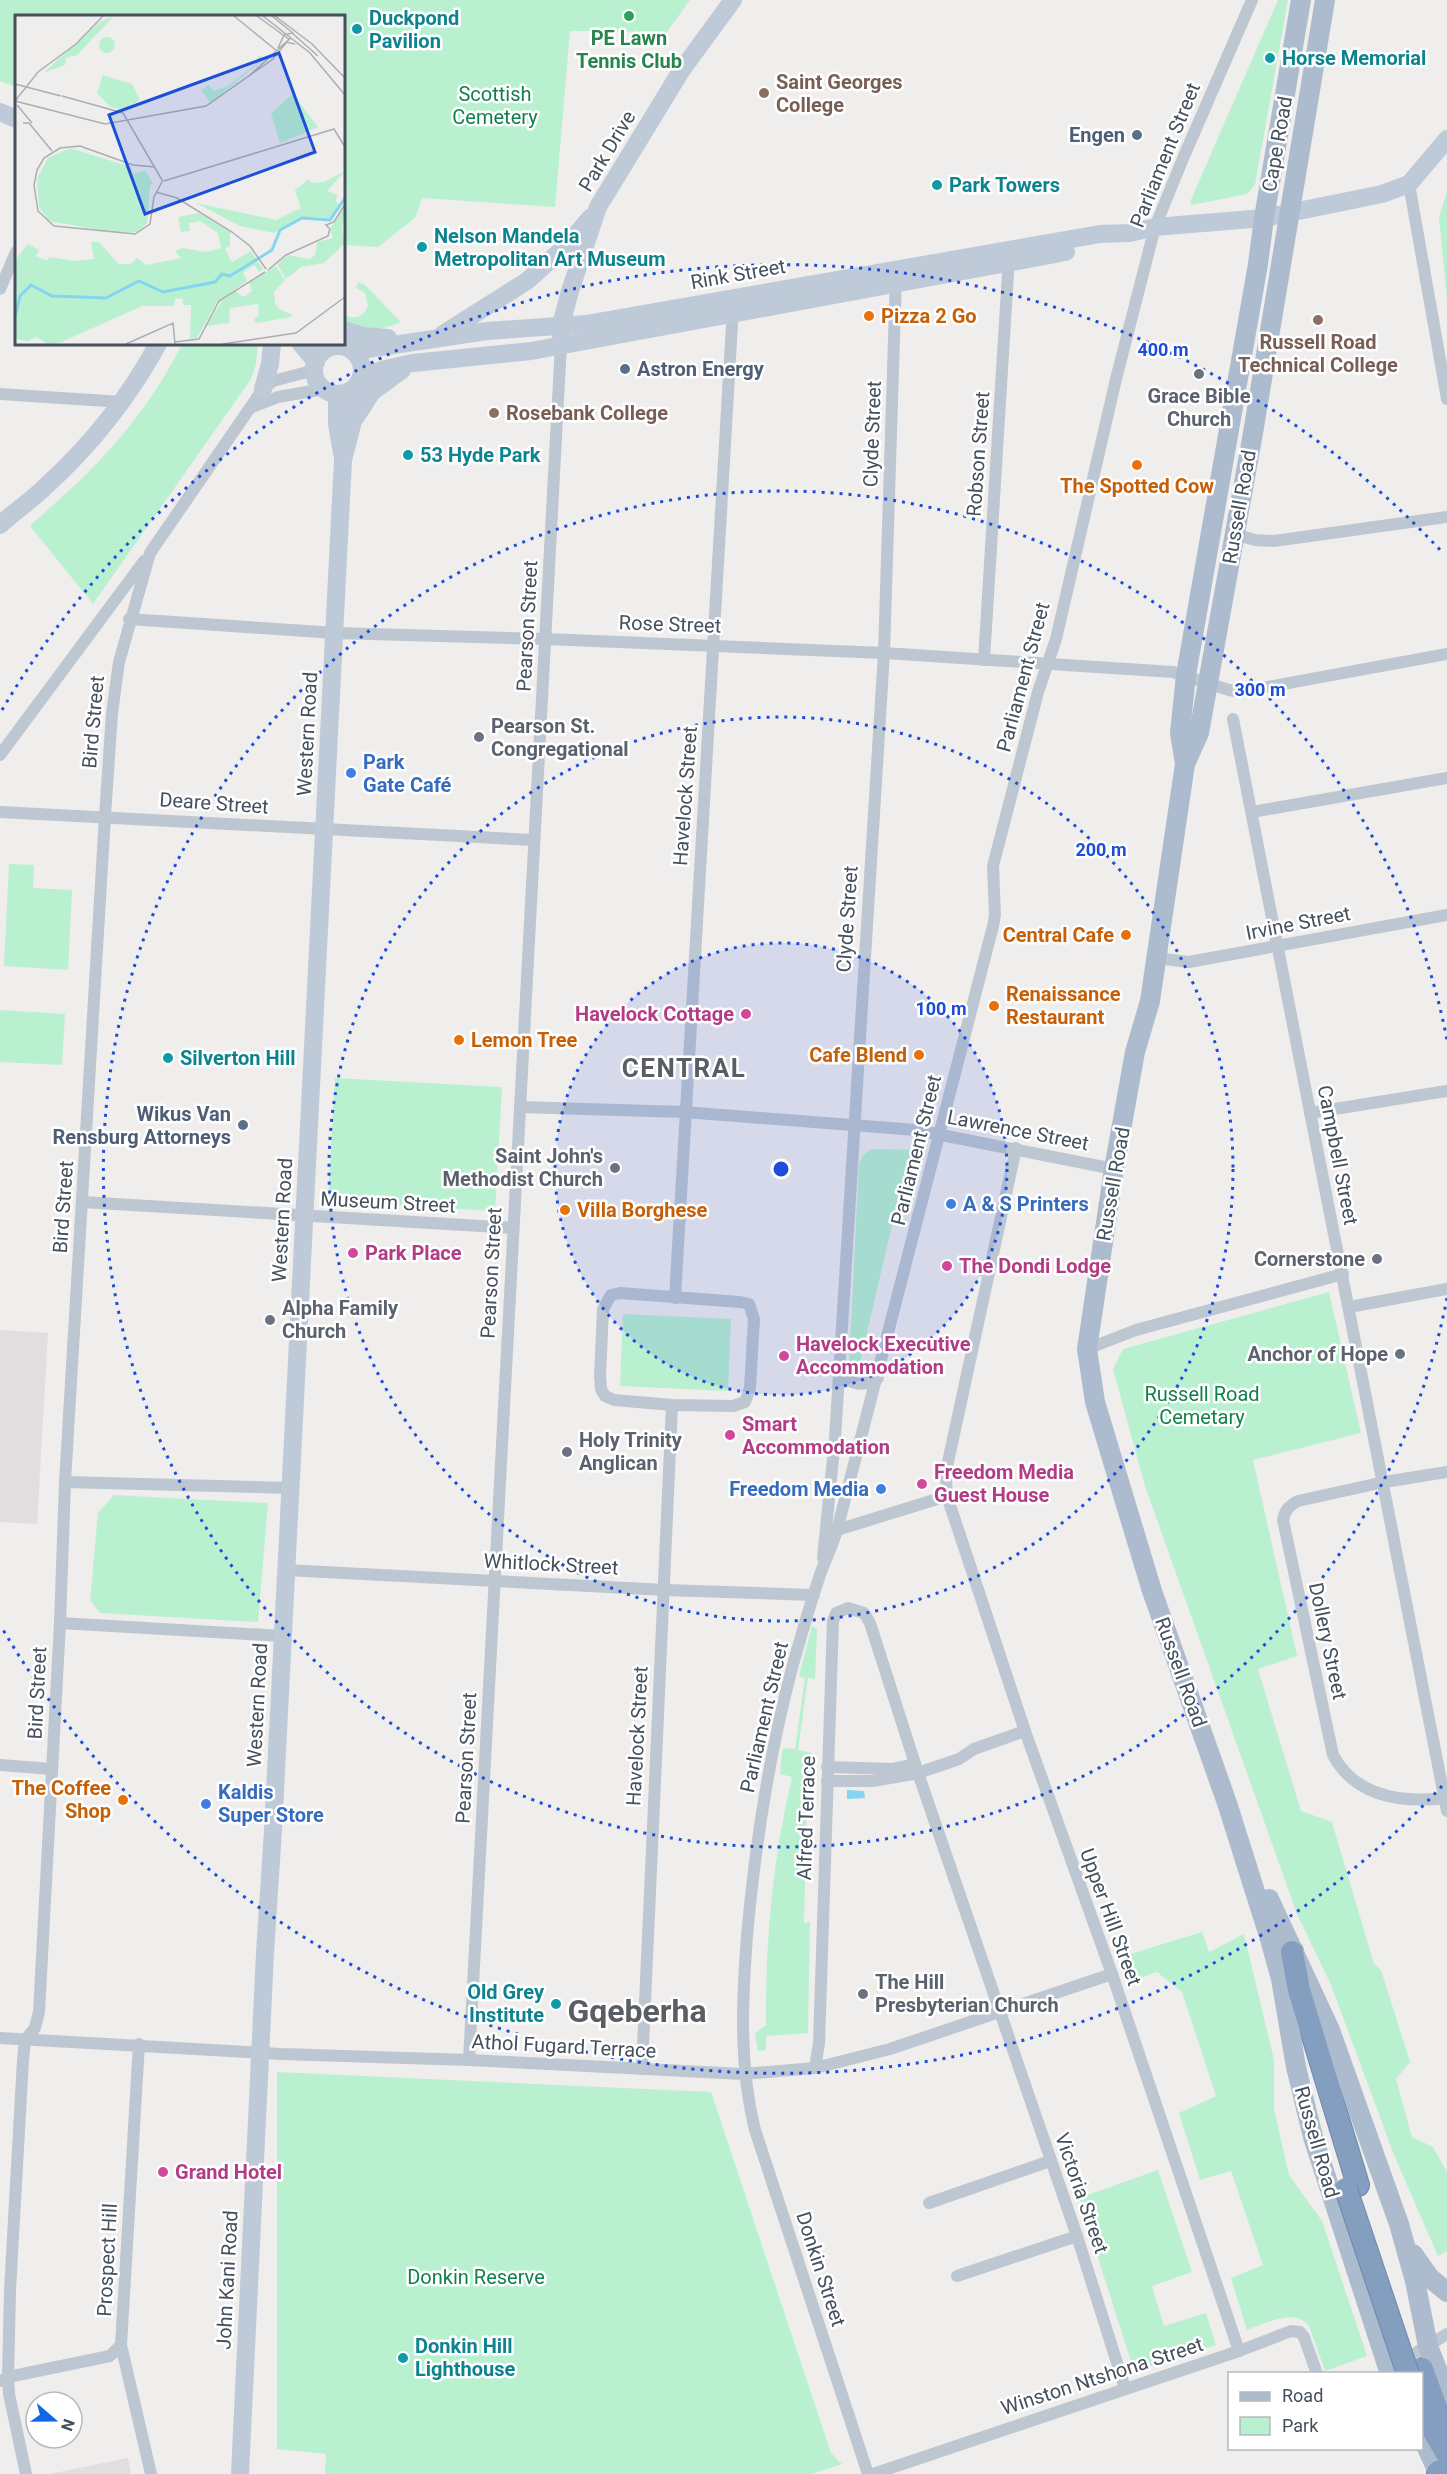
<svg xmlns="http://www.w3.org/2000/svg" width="1447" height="2474" viewBox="0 0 1447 2474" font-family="Roboto,sans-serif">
<rect width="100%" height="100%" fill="#f0eded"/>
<!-- education -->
<g fill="#e1dedf">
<polygon points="0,1330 48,1333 37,1524 0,1522"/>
<polygon points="128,2458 131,2474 50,2474"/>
</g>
<!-- green -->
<g fill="#b9f1d0">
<polygon points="0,0 690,0 667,32 570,31 555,207 422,198 415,218 378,247 344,245 347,190 344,190 344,16 16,16 16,87 0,81"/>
<polygon points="1278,0 1288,0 1255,185 1247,194 1192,205 1190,202"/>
<polygon points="1447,192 1447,300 1439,217"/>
<path d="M358,282L365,285L400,321L399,323C377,332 367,328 344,323V315C354,320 364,317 368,306L365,293L356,288Z"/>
<path d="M182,344H258L256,364L251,379L93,604L30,526C52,505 77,485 97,463C130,429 161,387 182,344Z"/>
<polygon points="9,864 34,865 33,888 72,890 68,970 4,966"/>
<polygon points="0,1010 65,1014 62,1065 0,1062"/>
<polygon points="335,1078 502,1087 495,1211 328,1202"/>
<polygon points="872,1149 921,1150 925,1156 921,1161 905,1169 859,1367 849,1366 859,1163 864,1154"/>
<polygon points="1329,1292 1361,1433 1253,1460 1297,1656 1258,1669 1301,1811 1332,1822 1374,1964 1381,1970 1410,2062 1396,2079 1412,2137 1433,2147 1447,2172 1447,2251 1438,2256 1394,2155 1331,1985 1297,1914 1145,1486 1113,1369 1123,1349"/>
<polygon points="623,1314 731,1319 728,1391 620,1386"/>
<polygon points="114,1495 268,1503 258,1622 100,1613 90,1600 98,1513"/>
<path d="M812,1626L817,1629L815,1679L808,1678L798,1750L812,1753L807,1794L804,1924L810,1921L808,2033L766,2036V2050L758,2051L755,2033L766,2025C765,1943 773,1857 792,1777L780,1774L782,1751L784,1748L795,1749L805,1678L799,1676Z"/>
<path d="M1202,1932L1209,1952L1244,1934L1274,2060V2109L1289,2175L1322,2221L1367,2356L1325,2371L1309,2326C1295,2307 1264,2324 1247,2330L1231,2278L1263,2265L1231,2171L1200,2180L1179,2113L1216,2096L1182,1992L1157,1972L1133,1980L1124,1956Z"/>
<polygon points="277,2072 711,2092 831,2453 842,2464 812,2474 325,2474 326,2454 277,2449"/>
<polygon points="1158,2170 1192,2272 1152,2286 1164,2326 1206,2313 1216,2345 1134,2371 1079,2198"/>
</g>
<!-- water -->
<polygon fill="#84d6f0" points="847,1790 864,1791 865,1798 847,1799"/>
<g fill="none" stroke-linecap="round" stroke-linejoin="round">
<!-- highway casing -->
<g stroke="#6e89ab" stroke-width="24">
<g id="highway">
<polyline points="1292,1952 1299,1990 1358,2185"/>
<polyline points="1422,2369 1439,2416 1447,2429"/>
<polyline points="1427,2419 1447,2454"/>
<polyline points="1438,2472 1445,2474"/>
</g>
</g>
<!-- street -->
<g stroke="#bdc7d1" stroke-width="12">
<polyline points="1409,184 1447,399"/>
<polyline points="0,289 16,252"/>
<polyline points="0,394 122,402"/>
<polyline points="250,408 278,397 324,389"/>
<polyline points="1234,534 1255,540 1274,541 1447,517"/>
<polyline points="129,619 335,633 546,639 884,653 1173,672 1229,690 1240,692 1447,654"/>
<polyline points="984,660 1009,257"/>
<polyline points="1233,719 1447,1811"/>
<polyline points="0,755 144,561"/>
<polyline points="0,812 533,840"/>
<polyline points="1252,812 1447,778"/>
<polyline points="1156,958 1189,962 1447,915"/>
<polyline points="520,1107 684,1112 916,1130 1114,1169"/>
<polyline points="1310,1113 1447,1091"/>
<polyline points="1016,1148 948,1462 946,1479 947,1496 1025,1731 1112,1974 1239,2351"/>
<polyline points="82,1202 513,1228"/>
<polygon points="620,1293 740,1302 749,1304 754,1319 750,1388 745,1402 733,1406 672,1405 614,1400 605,1396 601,1389 600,1376 603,1309 611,1295"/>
<polyline points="675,1298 733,307"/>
<polyline points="1349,1307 1447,1289"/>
<polyline points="1087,1349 1136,1330 1343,1274"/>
<path d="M839,1374C852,1384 863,1388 878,1378"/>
<path d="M1447,1472L1384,1482L1298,1501C1289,1506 1285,1510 1283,1520L1333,1755C1356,1798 1404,1803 1447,1798"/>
<polyline points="65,1482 290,1488"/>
<polyline points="837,1530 947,1496"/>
<polyline points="823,1558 835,1439 884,653 896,276"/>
<polyline points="286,1570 665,1590 814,1595"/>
<polyline points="60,1623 283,1636"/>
<polyline points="0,1765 52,1769"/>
<polyline points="827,1767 892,1769 915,1764"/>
<polyline points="827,1781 873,1781 918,1773 959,1759 974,1749 1025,1731"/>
<polyline points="0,2038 281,2054 469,2060 743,2074 815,2068 890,2049 1112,1974"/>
<polyline points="139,2044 121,2345 151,2474"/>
<polyline points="469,2060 561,344"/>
<polyline points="815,2068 819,2043 833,1621 836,1613 848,1608 864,1613 870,1623 918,1773 1077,2236 1125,2388"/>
<polyline points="642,2069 672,1405"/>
<polyline points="929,2203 1050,2161"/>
<polyline points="957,2276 1077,2236"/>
<polyline points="1399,2363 1447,2334"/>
<polyline points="1,2381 8,2377 110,2356 121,2345"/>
<polyline points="26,2474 9,2394 8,2377 10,2290 23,2060 25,2040 35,2028 39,2012 60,1623 65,1482 105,816 112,713 119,662 150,553 263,389 273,381 315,370"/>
<path d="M868,2474L755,2130C739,2066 742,2002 747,1936C755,1846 769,1755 792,1668C801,1636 810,1604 821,1572C826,1558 833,1545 837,1530L993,926L995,915L993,866L1038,692L1056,639L1116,379L1155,227L1184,156L1252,0"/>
<polyline points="873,2474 1239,2351 1291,2331 1300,2332 1304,2337 1317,2374"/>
</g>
<!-- secondary -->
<g stroke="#bfcad8" stroke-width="18">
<polyline points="0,112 16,119"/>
<polyline points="344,330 364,336 388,338"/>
<polyline points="443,334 527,281 568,244 590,218"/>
<polyline points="561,336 561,325 570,291 598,207 681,71 733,0"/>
<polyline points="301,344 316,362"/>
<circle cx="338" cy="370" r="24"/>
<polyline points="353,351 487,331 586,324 1100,234 1130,233 1155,227 1264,218 1382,194 1409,184 1447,139"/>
<polyline points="361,377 385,369 413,363 531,351 1066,252"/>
<polyline points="263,389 270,364 272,344"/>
<polyline points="337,394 337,424 342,453"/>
<polyline points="355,418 372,392 402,370"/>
<path d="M0,525C15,511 32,500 46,486C91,445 129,397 158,344"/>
<polyline points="240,2474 265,1953 273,1830 343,460 352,425 356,386"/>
</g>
<!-- primary -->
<g stroke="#acbcce" stroke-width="20">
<polyline points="1325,0 1253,433 1199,733 1185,764 1150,1001 1135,1052 1114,1169 1087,1349 1095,1402 1152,1591 1227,1803 1270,1939 1281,1979 1296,2067 1313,2137 1390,2374"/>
<polyline points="1185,764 1180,733 1186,675 1258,264 1264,218 1301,0"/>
<polyline points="1269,1899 1330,2030 1399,2224 1415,2281 1428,2346 1447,2395"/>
<polyline points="1413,2254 1430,2278 1447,2292"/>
<polyline points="1422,2437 1439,2474"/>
</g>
<!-- highway -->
<use href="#highway" stroke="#839ebf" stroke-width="22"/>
<!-- highway-bridge casing -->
<g stroke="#6e89ab" stroke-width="24" stroke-linecap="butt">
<polyline id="highway-bridge" points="1346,2189 1408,2374"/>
</g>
<!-- highway-bridge -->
<use href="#highway-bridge" stroke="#839ebf" stroke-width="22"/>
</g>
<!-- distance rings -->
<circle cx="781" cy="1169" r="226" fill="#1d4ed8" fill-opacity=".12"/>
<g fill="none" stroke="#1d4ed8" stroke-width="3" stroke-dasharray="3 6">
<circle cx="781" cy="1169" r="226"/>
<circle cx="781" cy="1169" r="452"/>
<path d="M1447 1298A678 678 0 1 1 1447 1040"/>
<path d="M1442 1786A904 904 0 0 1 2 1628M2 710A904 904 0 0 1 1442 552"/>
</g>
<!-- markers -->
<circle fill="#2e9e5b" stroke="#fff" stroke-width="2" cx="629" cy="16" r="6"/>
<g fill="#0f9aa8" stroke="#fff" stroke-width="2">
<circle cx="357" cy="29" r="6"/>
<circle cx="1270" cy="58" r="6"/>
<circle cx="937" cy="185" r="6"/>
<circle cx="422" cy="247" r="6"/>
<circle cx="408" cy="455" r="6"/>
<circle cx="168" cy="1058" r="6"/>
<circle cx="556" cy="2004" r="6"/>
<circle cx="403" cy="2358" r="6"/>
</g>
<g fill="#8d6e63" stroke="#fff" stroke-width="2">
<circle cx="764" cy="93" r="6"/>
<circle cx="1318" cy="320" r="6"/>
<circle cx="494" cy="413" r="6"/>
</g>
<g fill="#5c6f8a" stroke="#fff" stroke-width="2">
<circle cx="1137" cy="135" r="6"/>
<circle cx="625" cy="369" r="6"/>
<circle cx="243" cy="1125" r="6"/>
</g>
<g fill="#e8710a" stroke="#fff" stroke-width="2">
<circle cx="869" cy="316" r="6"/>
<circle cx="1137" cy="465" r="6"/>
<circle cx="1126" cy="935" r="6"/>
<circle cx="994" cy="1006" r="6"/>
<circle cx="459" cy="1040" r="6"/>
<circle cx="919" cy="1055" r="6"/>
<circle cx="565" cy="1210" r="6"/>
<circle cx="123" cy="1800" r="6"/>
</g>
<g fill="#6b7280" stroke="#fff" stroke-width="2">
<circle cx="1199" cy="374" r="6"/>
<circle cx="479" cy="737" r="6"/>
<circle cx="615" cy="1168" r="6"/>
<circle cx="1377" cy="1259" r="6"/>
<circle cx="270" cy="1320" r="6"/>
<circle cx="1400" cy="1354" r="6"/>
<circle cx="567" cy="1452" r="6"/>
<circle cx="863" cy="1994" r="6"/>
</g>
<g fill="#3f7fe0" stroke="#fff" stroke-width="2">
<circle cx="351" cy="773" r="6"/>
<circle cx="951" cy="1204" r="6"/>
<circle cx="881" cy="1489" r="6"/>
<circle cx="206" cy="1804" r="6"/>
</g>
<g fill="#d1479c" stroke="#fff" stroke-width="2">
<circle cx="746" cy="1014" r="6"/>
<circle cx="353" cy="1253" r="6"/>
<circle cx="947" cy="1266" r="6"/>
<circle cx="784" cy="1356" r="6"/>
<circle cx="730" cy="1435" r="6"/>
<circle cx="922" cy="1484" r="6"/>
<circle cx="163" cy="2172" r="6"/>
</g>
<g text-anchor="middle" stroke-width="5" stroke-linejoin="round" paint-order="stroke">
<!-- culture labels -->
<g font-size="20" font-weight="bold" fill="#0d838f" stroke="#fff" text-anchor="start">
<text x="369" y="25">Duckpond<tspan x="369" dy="23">Pavilion</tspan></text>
<text x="1282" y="65">Horse Memorial</text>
<text x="949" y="192">Park Towers</text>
<text x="434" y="243">Nelson Mandela<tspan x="434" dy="23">Metropolitan Art Museum</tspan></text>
<text x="420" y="462">53 Hyde Park</text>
<text x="180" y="1065">Silverton Hill</text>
<text x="544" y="1999" text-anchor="end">Old Grey<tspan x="544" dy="23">Institute</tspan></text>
<text x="415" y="2353">Donkin Hill<tspan x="415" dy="23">Lighthouse</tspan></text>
</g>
<!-- leisure labels -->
<g font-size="20" font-weight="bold" fill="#27864d" stroke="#fff">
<text x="629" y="45">PE Lawn<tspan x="629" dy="23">Tennis Club</tspan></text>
</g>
<!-- education labels -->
<g font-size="20" font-weight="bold" fill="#785e54" stroke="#fff" text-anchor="start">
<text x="776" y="89">Saint Georges<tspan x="776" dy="23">College</tspan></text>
<text x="1318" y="349" text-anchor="middle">Russell Road<tspan x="1318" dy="23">Technical College</tspan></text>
<text x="506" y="420">Rosebank College</text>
</g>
<!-- park labels -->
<g font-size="20" fill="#12804d" stroke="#fff">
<text x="495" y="101">Scottish<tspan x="495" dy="23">Cemetery</tspan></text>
<text x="1202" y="1401">Russell Road<tspan x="1202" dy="23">Cemetary</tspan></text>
<text x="476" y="2284">Donkin Reserve</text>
</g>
<!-- service labels -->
<g font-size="20" font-weight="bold" fill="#4e5e75" stroke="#fff" text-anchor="end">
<text x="1125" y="142">Engen</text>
<text x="637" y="376" text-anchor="start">Astron Energy</text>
<text x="231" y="1121">Wikus Van<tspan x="231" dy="23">Rensburg Attorneys</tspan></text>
</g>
<!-- street labels -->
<g font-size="20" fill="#45505c" stroke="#fff">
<text transform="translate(1277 144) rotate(-80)" y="7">Cape Road</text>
<text transform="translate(607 151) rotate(-59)" y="7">Park Drive</text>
<text transform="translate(1165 155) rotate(-68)" y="7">Parliament Street</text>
<text transform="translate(738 274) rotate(-10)" y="7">Rink Street</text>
<text transform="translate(872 434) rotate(-88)" y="7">Clyde Street</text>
<text transform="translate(978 454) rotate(-86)" y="7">Robson Street</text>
<text transform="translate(1239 507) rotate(-80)" y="7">Russell Road</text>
<text transform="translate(670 624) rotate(2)" y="7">Rose Street</text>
<text transform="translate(527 626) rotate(-87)" y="7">Pearson Street</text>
<text transform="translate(1023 677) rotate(-75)" y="7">Parliament Street</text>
<text transform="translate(93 722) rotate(-85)" y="7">Bird Street</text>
<text transform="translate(307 734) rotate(-87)" y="7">Western Road</text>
<text transform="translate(685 796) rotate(-86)" y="7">Havelock Street</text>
<text transform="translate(214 803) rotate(4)" y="7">Deare Street</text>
<text transform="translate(847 919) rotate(-86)" y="7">Clyde Street</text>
<text transform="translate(1298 923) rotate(-11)" y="7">Irvine Street</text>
<text transform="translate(1018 1130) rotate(11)" y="7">Lawrence Street</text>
<text transform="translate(916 1150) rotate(-76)" y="7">Parliament Street</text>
<text transform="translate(1338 1155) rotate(79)" y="7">Campbell Street</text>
<text transform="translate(1113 1184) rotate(-80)" y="7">Russell Road</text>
<text transform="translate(388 1202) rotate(3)" y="7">Museum Street</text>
<text transform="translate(63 1207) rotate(-86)" y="7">Bird Street</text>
<text transform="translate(282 1220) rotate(-87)" y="7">Western Road</text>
<text transform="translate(491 1273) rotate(-87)" y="7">Pearson Street</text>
<text transform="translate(551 1564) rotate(3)" y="7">Whitlock Street</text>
<text transform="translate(1328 1641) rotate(78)" y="7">Dollery Street</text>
<text transform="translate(1181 1672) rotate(70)" y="7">Russell Road</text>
<text transform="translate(37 1693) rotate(-87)" y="7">Bird Street</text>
<text transform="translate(257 1705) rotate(-87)" y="7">Western Road</text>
<text transform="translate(764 1717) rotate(-77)" y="7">Parliament Street</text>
<text transform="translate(637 1736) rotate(-87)" y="7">Havelock Street</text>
<text transform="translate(466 1758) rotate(-87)" y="7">Pearson Street</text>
<text transform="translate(806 1818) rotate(-88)" y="7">Alfred Terrace</text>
<text transform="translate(1111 1917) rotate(70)" y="7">Upper Hill Street</text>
<text transform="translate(564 2046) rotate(3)" y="7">Athol Fugard Terrace</text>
<text transform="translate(1317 2142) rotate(74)" y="7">Russell Road</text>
<text transform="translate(1082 2193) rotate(71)" y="7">Victoria Street</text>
<text transform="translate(107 2260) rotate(-87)" y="7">Prospect Hill</text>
<text transform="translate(821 2269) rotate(72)" y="7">Donkin Street</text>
<text transform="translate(227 2280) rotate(-87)" y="7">John Kani Road</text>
<text transform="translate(1102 2376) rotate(-18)" y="7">Winston Ntshona Street</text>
</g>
<!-- food labels -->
<g font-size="20" font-weight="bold" fill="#c56008" stroke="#fff" text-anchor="start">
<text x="881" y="323">Pizza 2 Go</text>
<text x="1137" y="493" text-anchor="middle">The Spotted Cow</text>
<text x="1114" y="942" text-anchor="end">Central Cafe</text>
<text x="1006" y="1001">Renaissance<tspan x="1006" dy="23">Restaurant</tspan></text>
<text x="471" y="1047">Lemon Tree</text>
<text x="907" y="1062" text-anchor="end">Cafe Blend</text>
<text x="577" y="1217">Villa Borghese</text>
<text x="111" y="1795" text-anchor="end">The Coffee<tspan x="111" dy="23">Shop</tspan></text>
</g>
<!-- worship labels -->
<g font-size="20" font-weight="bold" fill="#5b616d" stroke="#fff" text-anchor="start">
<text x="1199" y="403" text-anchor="middle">Grace Bible<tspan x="1199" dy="23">Church</tspan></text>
<text x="491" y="733">Pearson St.<tspan x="491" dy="23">Congregational</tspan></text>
<text x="603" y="1163" text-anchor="end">Saint John's<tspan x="603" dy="23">Methodist Church</tspan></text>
<text x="1365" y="1266" text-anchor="end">Cornerstone</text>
<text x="282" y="1315">Alpha Family<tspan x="282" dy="23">Church</tspan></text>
<text x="1388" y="1361" text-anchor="end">Anchor of Hope</text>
<text x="579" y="1447">Holy Trinity<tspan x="579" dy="23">Anglican</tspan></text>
<text x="875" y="1989">The Hill<tspan x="875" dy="23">Presbyterian Church</tspan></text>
</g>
<!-- shop labels -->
<g font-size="20" font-weight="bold" fill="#366cbe" stroke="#fff" text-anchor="start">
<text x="363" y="769">Park<tspan x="363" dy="23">Gate Café</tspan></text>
<text x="963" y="1211">A &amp; S Printers</text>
<text x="869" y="1496" text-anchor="end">Freedom Media</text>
<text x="218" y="1799">Kaldis<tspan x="218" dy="23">Super Store</tspan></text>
</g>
<!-- hotel labels -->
<g font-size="20" font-weight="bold" fill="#b23c85" stroke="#fff" text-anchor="start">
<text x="734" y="1021" text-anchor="end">Havelock Cottage</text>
<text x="365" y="1260">Park Place</text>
<text x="959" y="1273">The Dondi Lodge</text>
<text x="796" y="1351">Havelock Executive<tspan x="796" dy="23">Accommodation</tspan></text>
<text x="742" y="1431">Smart<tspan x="742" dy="23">Accommodation</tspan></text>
<text x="934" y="1479">Freedom Media<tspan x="934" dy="23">Guest House</tspan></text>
<text x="175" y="2179">Grand Hotel</text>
</g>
<!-- district labels -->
<g font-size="26" font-weight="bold" letter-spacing="1.5" fill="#5a5e63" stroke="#fff">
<text x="684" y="1077">CENTRAL</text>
</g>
<!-- town labels -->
<g font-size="32" font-weight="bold" fill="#5a5e63" stroke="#fff">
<text x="637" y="2022">Gqeberha</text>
</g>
</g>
<!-- overview -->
<g transform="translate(15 15)">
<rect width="330" height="330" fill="#f0eded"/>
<path d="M99,1L62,40L51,43L50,50L28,58L85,7ZM84 30a8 8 0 1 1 16 0a8 8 0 1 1-16 0ZM244,40L249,44L195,88L186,75L194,70L199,76L213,71L241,49ZM88,60L117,69L125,85L109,95L95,92L82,78ZM278,79L303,112L265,128L256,98ZM55,133L116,152L118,159L130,155L138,169L135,170L132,209L122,217L102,218L34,206L24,192L22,164L33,143ZM330,156L312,176L323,180L320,187L325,189L317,203L288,202L259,218L225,211L181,188L261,205L286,193L280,175L294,164L296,168L309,167ZM330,191L327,215L330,228L309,248L286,252L271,264L262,249L273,240L293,244L300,241L302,227L318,223L315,214ZM184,198L215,217V231L210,234L217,247L236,236L248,254L244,257L239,250L228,258L232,266L202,287L182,323L175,324L176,290H168V284L160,283L159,291H127L42,329H32L22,322L13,326L0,324V245L13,229L24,235L21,241L32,246L34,242L60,246L79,244L76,227H84L104,249H116L122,243L131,250L166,243L160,236L167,233L191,237L206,233L203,218L185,206L174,208L175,216L166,217L163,202ZM261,251L270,265L259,277L260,288L264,294L278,300L276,302L242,308L239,305L244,300L243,289L215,293L214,308L191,311L207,286L220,276L228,282L237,276L234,267Z" fill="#b9f1d0"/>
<path fill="none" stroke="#84d6f0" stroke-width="3" d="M0,302L5,281L16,270L37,281L91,283L124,266L148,277L200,267L207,259L215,261L257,235L265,215L287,203L315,205L330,183"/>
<path fill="none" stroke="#acaeb3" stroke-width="1.5" d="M219,1L262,36M242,1L275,25M248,1L295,38L330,80M257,1L279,19M260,1L297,29L330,63M263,33L269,20L277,18L303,41M234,61L271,27L280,29M0,69L46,81M47,81L108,98L147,165M0,86L90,109L191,91L258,44L275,23M0,86L23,57L61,29L88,1M2,90L17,108M8,108H14L37,136M140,152L118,150L65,131L45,133L29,143L22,155L19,170L23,196L39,211L120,219L135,209L139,182L148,165M149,166L319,114L330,132M141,177L162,183L217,217L235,231L251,254M314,213L311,210L319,207L330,189M253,255L271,240L313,221L315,213M160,327L184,324L204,286L250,257M111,329L158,308L160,329M208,329L281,318L330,282"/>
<path fill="#1d4ed8" fill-opacity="0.15" stroke="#1d4ed8" stroke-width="3" d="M264,38L300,137L130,199L94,100Z"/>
<rect width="330" height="330" fill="none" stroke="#45505c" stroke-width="3"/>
</g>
<circle cx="781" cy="1169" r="9" fill="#1d4ed8" stroke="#fff" stroke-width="3"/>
<g font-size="18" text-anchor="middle" font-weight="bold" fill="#1d4ed8" stroke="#fff" stroke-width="5" stroke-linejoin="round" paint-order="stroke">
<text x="1163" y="356">400 m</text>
<text x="1260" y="696">300 m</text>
<text x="1101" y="856">200 m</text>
<text x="941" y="1015">100 m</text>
</g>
<!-- legend -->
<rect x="1228" y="2372" width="195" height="78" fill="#ffffff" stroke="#b5b9be" stroke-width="1.5"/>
<rect x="1240" y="2392" width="30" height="9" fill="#acbcce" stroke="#b5b9be" stroke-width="1.5"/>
<text x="1282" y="2402" font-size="18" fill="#45505c">Road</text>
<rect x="1240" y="2417" width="30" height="18" fill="#b9f1d0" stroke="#b5b9be" stroke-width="1.5"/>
<text x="1282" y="2432" font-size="18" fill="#45505c">Park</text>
<!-- north arrow -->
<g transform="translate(54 2420) rotate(110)"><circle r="28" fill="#ffffff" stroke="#b5b9be" stroke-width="1.5"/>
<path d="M0-4.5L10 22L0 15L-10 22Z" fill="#1167e7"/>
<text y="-9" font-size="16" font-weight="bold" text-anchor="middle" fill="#45505c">N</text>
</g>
</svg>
